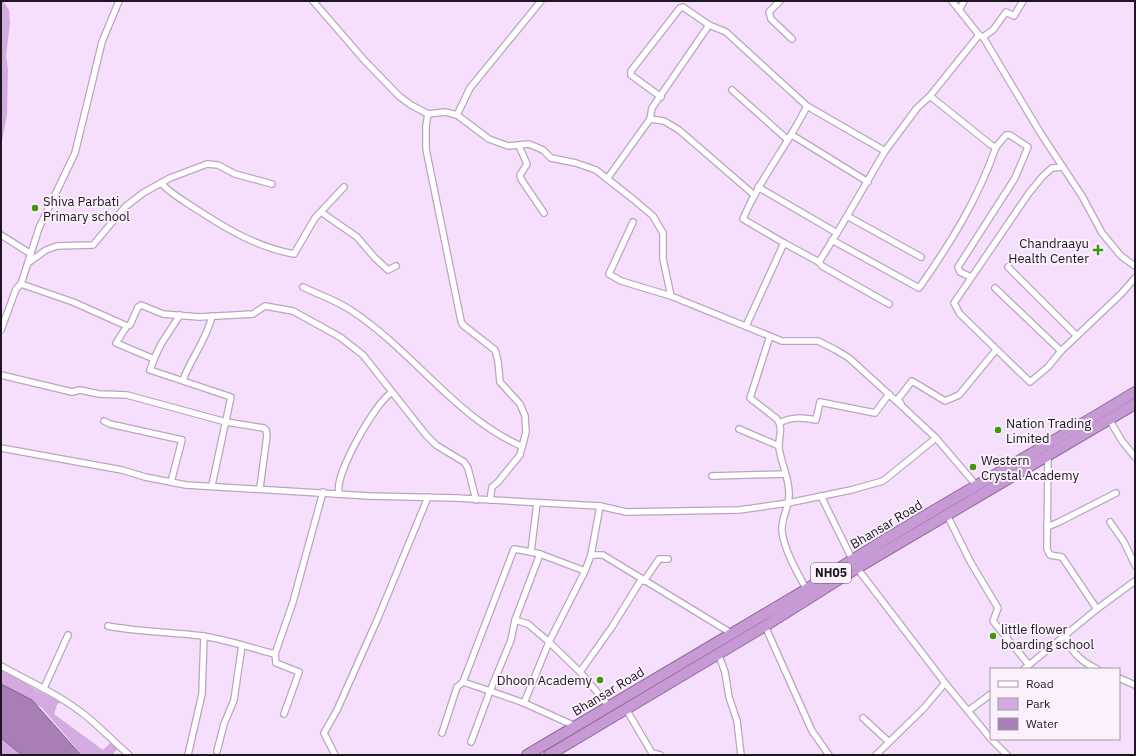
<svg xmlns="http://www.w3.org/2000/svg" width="1136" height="756" viewBox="0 0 1136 756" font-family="'IBM Plex Sans',sans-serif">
<rect width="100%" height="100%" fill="#f5dffc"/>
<!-- green -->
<g fill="#d3abe1">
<polygon points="1,1 3,1 9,10 10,23 6,56 8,69 7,115 1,146"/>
<polygon points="1,668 35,689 60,702 57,705 54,714 103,750 110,743 117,749 112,755 82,755 42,708 1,684"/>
<polygon points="1,738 22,755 1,755"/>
</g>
<!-- water -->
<polygon fill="#a97eb6" stroke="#7f5f89" points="1,684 32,700 81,755 22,755 1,738"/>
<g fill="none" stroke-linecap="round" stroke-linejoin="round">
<!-- street casing -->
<g stroke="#baa5c0" stroke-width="8">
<g id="street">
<polyline points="313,1 365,61 399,96 411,105 428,114 445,112 457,115 489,139 508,146 529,144 543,150 551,158 576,163 596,170 633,199 653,216 663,233 663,259 671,296 782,341 818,341 836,350 849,358 905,409 936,438 976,485"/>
<polyline points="780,1 769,12 771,19 792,39"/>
<polyline points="952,1 979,35 983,37 1041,134 1082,196 1102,233 1121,256 1135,266"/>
<polyline points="959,10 964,1"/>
<polyline points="983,37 993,30 1006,12 1014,16 1023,1"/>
<polyline points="732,90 788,140"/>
<polyline points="930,96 979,35"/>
<polyline points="661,97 631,75 631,71 680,8 683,7 709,25 726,32 807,106"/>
<polyline points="428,114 426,126 426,149 461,321 463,325 495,350 498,361 500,382 520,404 525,416 526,432 520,455 498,482 492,487 490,500"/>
<polyline points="457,115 470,88 541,1"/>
<polyline points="650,119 664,121 679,130 753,194"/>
<polyline points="792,135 868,182"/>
<polyline points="519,146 527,164 520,175 521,179 544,213"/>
<polyline points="885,151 917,108 930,96 991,145 996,147 1006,135 1010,135 1028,147 1015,178 958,267 960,272 971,277"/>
<polyline points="1063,167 1052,168 1043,176 1029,193 954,303 960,314 1030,382 1048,367 1061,351 1121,294 1135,278"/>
<polyline points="607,179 650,119 652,108 709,25"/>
<path d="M161,183C170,193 182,200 193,207C225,228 256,247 294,254L315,218L344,187"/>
<polyline points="758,187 837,233 819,262 822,266 889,304"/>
<polyline points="321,212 357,237 375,258 388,270 396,266"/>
<polyline points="633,222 609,274 621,281 671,296"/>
<polyline points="837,233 847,216"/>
<polyline points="1,235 31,254"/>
<path d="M832,240L919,288C950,244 978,199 996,147"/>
<polyline points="784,243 819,262"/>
<polyline points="28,263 46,250 57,246 93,245 125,207 143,193 170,178 207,164 218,165 235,174 272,184"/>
<polyline points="1008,267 1077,336"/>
<polyline points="21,284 73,302 127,326 130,325 138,307 141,305 163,314 199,317 253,314 265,306 293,311 340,337 363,355 426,435 436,445 464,462 468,468 476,500"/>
<path d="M303,287C319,295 338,301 352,311C413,351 454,416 521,446"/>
<polyline points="995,288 1061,351"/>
<polyline points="127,326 116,343 154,359 150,370 231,397 212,485"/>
<path d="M746,326L784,243L743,219C760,178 788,145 807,106L885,151L847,216L921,257"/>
<polyline points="1,330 16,289 21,284 39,228 75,153 102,42 119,1"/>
<path d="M770,336L750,398L777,419C784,429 778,437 779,448C781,463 789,477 789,493C790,506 781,517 782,531C784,550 798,574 807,590"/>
<polyline points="154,359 161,344 180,315"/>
<polyline points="1,375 72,392 80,390 99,394 127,395 226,422 264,428 266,430 267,435 260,488"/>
<path d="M183,380C191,358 207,339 212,316"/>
<polyline points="901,404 898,399 912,381 945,401 959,395 996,350"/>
<polyline points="1109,419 1122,441 1135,457"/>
<polyline points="104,421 110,424 182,440 171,482"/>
<path d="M780,423C791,416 804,418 816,420L820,402L875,413L889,394"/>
<polyline points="739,429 779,446"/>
<polyline points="1,448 122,470 145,477 186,485 369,496 456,498 600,506 626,512 739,510 788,503 851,490 883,481 936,438"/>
<polyline points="1048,455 1047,549 1050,555 1062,557 1097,609"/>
<polyline points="712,476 785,474"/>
<path d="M339,493C334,475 375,403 391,393"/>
<polyline points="821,496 852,559"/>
<polyline points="537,503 531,552 540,554"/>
<polyline points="600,506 591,555 603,555 731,633"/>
<polyline points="947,515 971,563 998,608 993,621 1029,665"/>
<polyline points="1110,522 1124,542 1135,565"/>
<polyline points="1047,527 1059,522 1116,493"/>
<polyline points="857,568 945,683 991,739"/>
<polyline points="644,581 659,559 668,559"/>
<polyline points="515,620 528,624 549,642 524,703 575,726"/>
<path d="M108,626C140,632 171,632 203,636C228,640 251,648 275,654L293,602L323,492"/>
<polyline points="765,626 812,731 829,755"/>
<path d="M1066,634C1069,652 1082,662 1097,669"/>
<polyline points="718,653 725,672 729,697 737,721 741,755"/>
<polyline points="275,654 276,663 299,672 284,714"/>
<path d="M1,666C30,682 60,695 86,716C101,728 114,742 129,755"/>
<polyline points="1024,669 1097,609 1135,581"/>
<polyline points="580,672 549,642 585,571 591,555"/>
<polyline points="1119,678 1135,685"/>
<polyline points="44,688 68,635"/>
<polyline points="524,703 490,691 511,640 515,620 540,554 585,571"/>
<polyline points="608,705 580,672 612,627 641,580"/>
<polyline points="626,709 652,753 660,755"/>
<polyline points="968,711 991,694"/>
<polyline points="863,718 889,742"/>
<polyline points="442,733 457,687 463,682"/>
<polyline points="991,739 1007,755"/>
<polyline points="471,742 490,691 463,682 514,549 531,552"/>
<polyline points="217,751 224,724 234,700 242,645"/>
<polyline points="188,755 202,694 204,636"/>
<polyline points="335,755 324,733 337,710 378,618 428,497"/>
<polyline points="876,755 924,708 945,683"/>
</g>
</g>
<!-- highway casing -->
<g stroke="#8c6c96" stroke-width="12">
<g id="highway">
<path d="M527,755L807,589C913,519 1026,459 1135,392"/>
<polyline points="549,755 765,626 857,568 1135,404"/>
</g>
</g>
<!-- street -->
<use href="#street" stroke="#fff" stroke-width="5.5"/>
<!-- highway -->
<use href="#highway" stroke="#c79ad5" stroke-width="10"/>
</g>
<!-- markers -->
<g fill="#40960c" stroke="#faf1fd" stroke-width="1.5">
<circle cx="35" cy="208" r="4"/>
<path d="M1096 244h4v4h4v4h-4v4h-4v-4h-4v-4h4z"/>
<circle cx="998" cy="430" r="4"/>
<circle cx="973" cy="467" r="4"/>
<circle cx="993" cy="636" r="4"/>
<circle cx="600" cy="680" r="4"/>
</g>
<g text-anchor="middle" stroke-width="4" stroke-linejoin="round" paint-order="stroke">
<!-- shield labels -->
<rect fill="#faf1fd" stroke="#5f5862" stroke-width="1" x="811" y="563" width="40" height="20" rx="3"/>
<g font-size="12" font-weight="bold" fill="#1d1620">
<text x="831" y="577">NH05</text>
</g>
<!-- poi labels -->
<g font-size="13" fill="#1d1620" stroke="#faf1fd" text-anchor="start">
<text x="43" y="206">Shiva Parbati<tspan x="43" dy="15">Primary school</tspan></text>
<text x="1089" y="248" text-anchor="end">Chandraayu<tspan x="1089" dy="15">Health Center</tspan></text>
<text x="1006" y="428">Nation Trading<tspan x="1006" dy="15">Limited</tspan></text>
<text x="981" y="465">Western<tspan x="981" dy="15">Crystal Academy</tspan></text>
<text x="1001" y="634">little flower<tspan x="1001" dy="15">boarding school</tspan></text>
<text x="592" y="685" text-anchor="end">Dhoon Academy</text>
</g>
<!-- street labels -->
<g font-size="13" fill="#1d1620" stroke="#faf1fd">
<text transform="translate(886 524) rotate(-31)" y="5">Bhansar Road</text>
<text transform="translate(608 691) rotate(-31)" y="5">Bhansar Road</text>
</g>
</g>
<!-- border -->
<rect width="1136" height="756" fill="none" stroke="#1d1620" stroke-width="4"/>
<!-- legend -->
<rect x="990" y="668" width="130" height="72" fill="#faf1fd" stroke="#a299a5"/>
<rect x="998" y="681" width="20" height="6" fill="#ffffff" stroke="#a299a5"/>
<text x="1026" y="688" font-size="12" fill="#1d1620">Road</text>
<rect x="998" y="698" width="20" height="12" fill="#d3abe1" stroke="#a299a5"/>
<text x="1026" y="708" font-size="12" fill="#1d1620">Park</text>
<rect x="998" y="718" width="20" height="12" fill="#a97eb6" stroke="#a299a5"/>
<text x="1026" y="728" font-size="12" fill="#1d1620">Water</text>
</svg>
